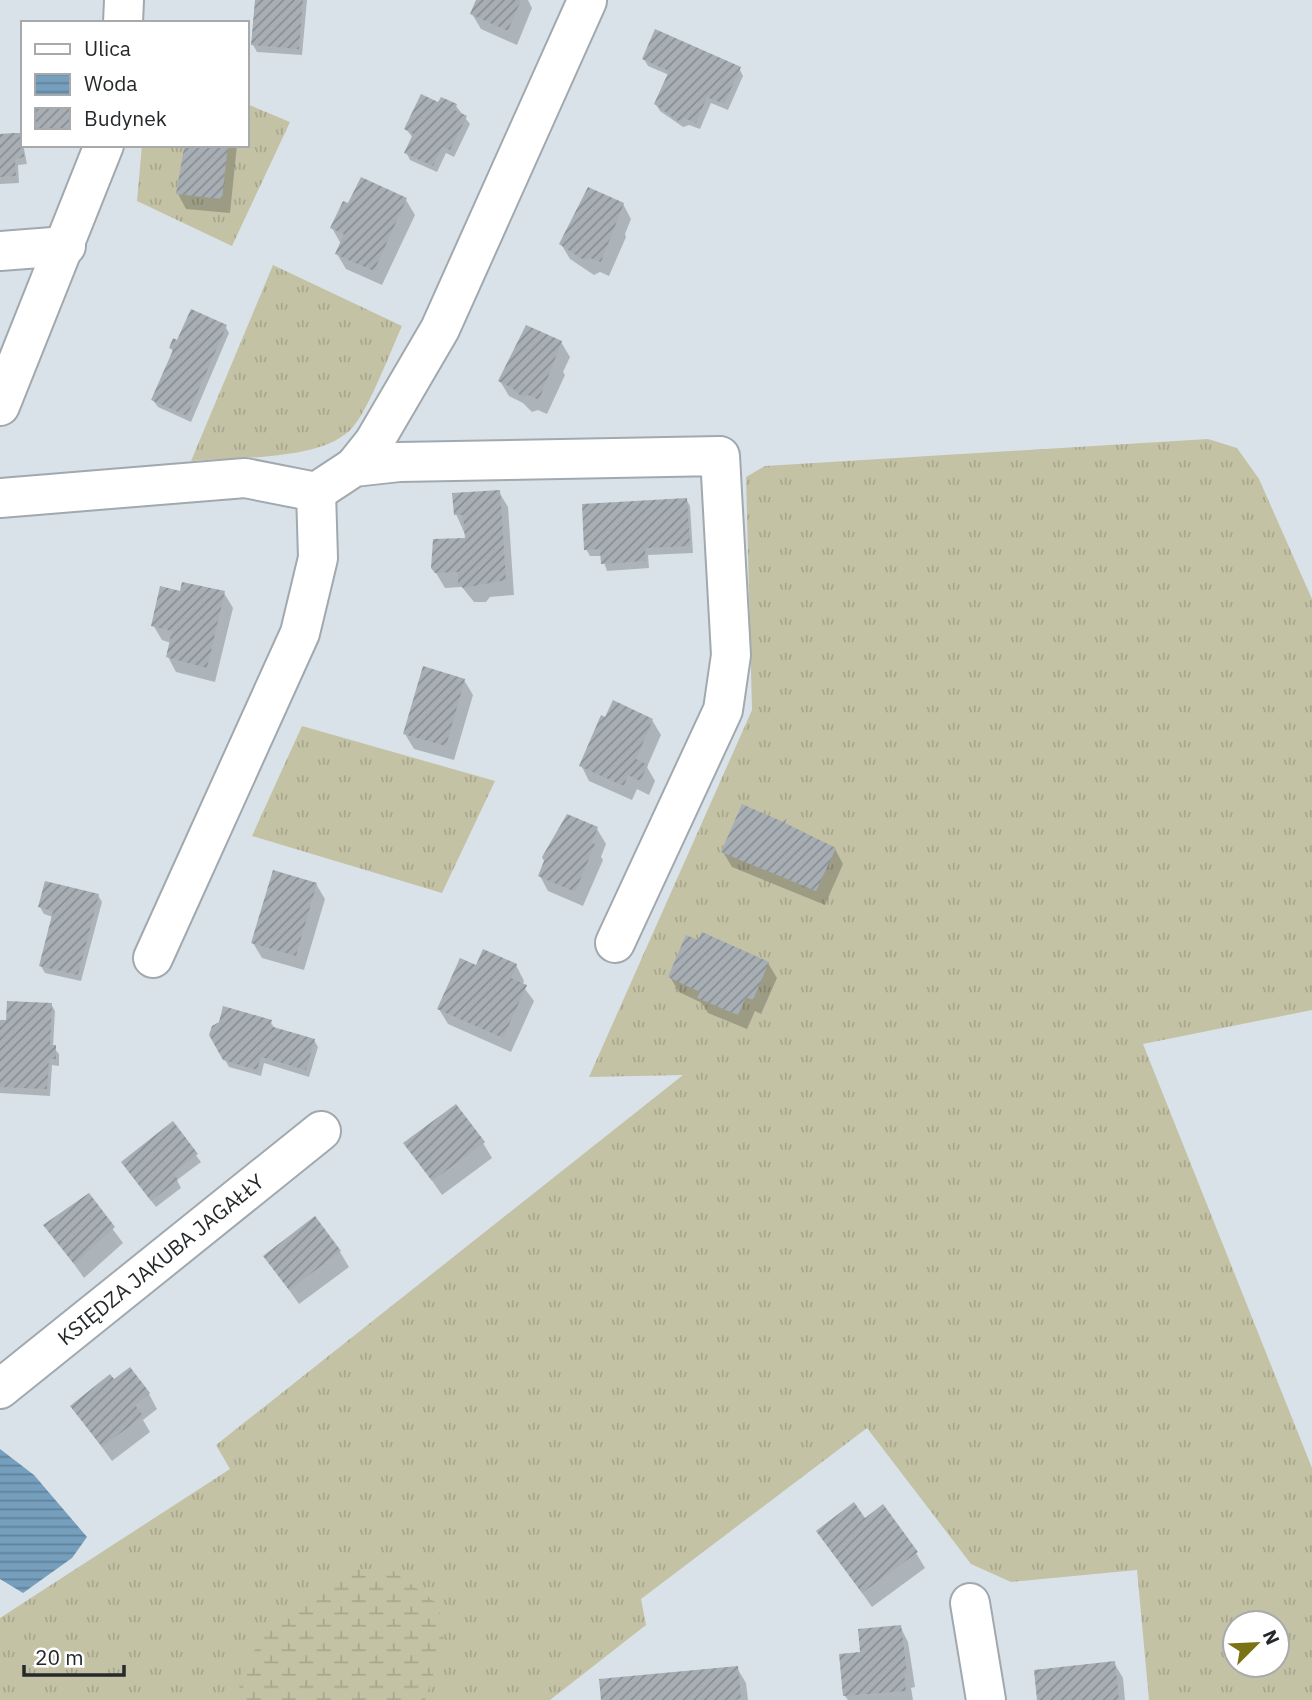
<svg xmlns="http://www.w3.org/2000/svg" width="1312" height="1700" viewBox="0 0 1312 1700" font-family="'IBM Plex Sans',sans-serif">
<defs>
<pattern id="grass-tufts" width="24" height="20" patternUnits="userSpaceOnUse" patternTransform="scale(1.75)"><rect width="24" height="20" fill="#c4c2a5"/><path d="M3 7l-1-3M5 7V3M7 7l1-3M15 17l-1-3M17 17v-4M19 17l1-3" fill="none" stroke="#a8a78e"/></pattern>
<pattern id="wetland-marsh" width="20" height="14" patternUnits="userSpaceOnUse" patternTransform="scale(1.75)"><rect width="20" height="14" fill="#c4c2a5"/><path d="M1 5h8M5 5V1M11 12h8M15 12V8" fill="none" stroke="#a8a78e"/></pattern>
<pattern id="water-rules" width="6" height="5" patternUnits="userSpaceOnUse" patternTransform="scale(1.75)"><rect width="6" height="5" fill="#759fbd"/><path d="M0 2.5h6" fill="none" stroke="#60829a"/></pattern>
<pattern id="building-hatch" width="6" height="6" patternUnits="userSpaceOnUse" patternTransform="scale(1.75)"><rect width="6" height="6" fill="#a7afb5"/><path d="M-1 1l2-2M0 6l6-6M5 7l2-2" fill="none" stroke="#888e93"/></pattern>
</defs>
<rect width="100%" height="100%" fill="#d9e2e8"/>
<!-- grass -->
<g fill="url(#grass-tufts)" fill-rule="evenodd">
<polygon points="247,104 290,122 232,246 137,201 142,145 247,145"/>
<path d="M273,265L402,326C392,348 367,413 352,428C323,461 235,457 191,461Z"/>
<path d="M1208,439L1237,448L1259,479L1312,599V1010L1143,1044L1312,1468V1700H1149L1137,1570L1011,1582L971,1564L867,1428L641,1599L646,1625L550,1700H0V1618L230,1469L216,1445L683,1075L589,1077L752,710L746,477L765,466ZM1235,1623H1277V1665H1235Z"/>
<polygon points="302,726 495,781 442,893 252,836"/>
</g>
<!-- wetland -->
<path fill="url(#wetland-marsh)" d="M360,1569H390L439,1605L444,1641L425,1700H244L238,1683C264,1623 297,1589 360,1569Z"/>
<!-- water -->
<polygon fill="url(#water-rules)" points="0,1449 34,1475 87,1537 72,1558 23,1593 0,1579"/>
<!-- shadow -->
<g fill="#0003">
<polygon points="256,0 307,0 302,55 257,52 253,45"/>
<polygon points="478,0 528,0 532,8 517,45 481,29 472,14"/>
<polygon points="644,59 739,68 743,76 728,110 711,103 700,129 689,125 683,127 660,111 656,104 669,75 648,66"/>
<polygon points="456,106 470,124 454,157 446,153 437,172 410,160 406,152 413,138 406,129"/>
<polygon points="21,134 27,164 18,165 19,183 0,184 0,136"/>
<polygon points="183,145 237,145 230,213 186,209 178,194 185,151"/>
<polygon points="406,200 415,215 382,285 346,269 337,254 341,244 332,228 349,206"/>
<polygon points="623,204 631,219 625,234 626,237 609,276 600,272 594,275 570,259 561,244"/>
<polygon points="225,326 229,333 191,422 158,407 153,400 174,354 171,348"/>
<polygon points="561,342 570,357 563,372 565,375 547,414 538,410 532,412 523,403 509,396 500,381"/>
<polygon points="499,492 508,507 514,595 490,597 486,602 474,602 462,587 445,588 433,568 467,539 456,514"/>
<polygon points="686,499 690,506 693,553 648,555 649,568 607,571 602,556 590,556 586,549"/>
<polygon points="181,593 224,593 233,608 215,682 176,672 168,657 171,643 162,640 153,625"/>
<polygon points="464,680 473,695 454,760 414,749 405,734"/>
<polygon points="652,720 661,735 647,767 655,781 649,795 637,789 632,800 589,781 581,765"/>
<polygon points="597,829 606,844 601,857 603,860 583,906 548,891 540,876"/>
<polygon points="835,849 843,864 825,905 732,867 723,852"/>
<polygon points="316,884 325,899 304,970 262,958 253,943"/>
<polygon points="98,895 102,902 81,981 45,973 41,966 53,917 44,914 40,907"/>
<polygon points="768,963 777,978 761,1014 755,1011 747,1029 708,1013 702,1003 679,992 670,977"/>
<polygon points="516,965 524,981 522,985 534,1001 511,1052 448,1024 439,1009 476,967"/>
<polygon points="51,1004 55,1011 53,1047 59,1054 59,1066 52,1065 50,1096 0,1093 0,1048 8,1022"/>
<polygon points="270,1021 275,1029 314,1040 318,1047 309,1077 264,1063 261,1076 229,1067 211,1035"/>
<polygon points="172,1124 201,1162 177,1180 181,1188 156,1207 127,1169"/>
<polygon points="406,1143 483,1143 492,1158 442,1195"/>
<polygon points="88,1196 123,1243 84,1278 46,1225"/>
<polygon points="340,1252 349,1267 299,1304 265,1256"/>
<polygon points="114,1381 149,1394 157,1409 143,1420 150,1432 112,1461 72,1406"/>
<polygon points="864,1520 916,1553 925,1568 872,1607 818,1531"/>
<polygon points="900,1626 908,1642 915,1687 911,1688 913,1700 848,1700 845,1696 862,1654"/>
<polygon points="1114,1663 1123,1678 1125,1700 1039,1700"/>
<polygon points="737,1668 746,1683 748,1700 602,1700"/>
</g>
<!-- building -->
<g fill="url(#building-hatch)">
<polygon points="255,0 303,0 299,49 251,45"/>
<polygon points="476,0 521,0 508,31 470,14"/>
<polygon points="655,29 741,67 724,104 707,97 696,123 684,118 678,121 654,104 669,71 642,59"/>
<polygon points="421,94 438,102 441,97 457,104 455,110 467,116 450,150 442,147 433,166 404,153 413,134 404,129"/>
<polygon points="13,133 22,133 24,157 15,159 16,176 0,177 0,134"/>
<polygon points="178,145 228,145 222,199 176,194 184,148"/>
<polygon points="361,177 407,198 374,271 335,254 344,234 330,228 343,201 348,203"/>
<polygon points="588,187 624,203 601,262 590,258 584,260 559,244"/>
<polygon points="191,309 227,325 187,416 151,400 173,350 169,348 173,338 177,340"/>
<polygon points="526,325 562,341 539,400 528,395 522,397 512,388 498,381"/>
<polygon points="500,490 506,580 463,588 458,583 458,572 435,573 431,568 433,539 465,538 463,515 454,515 452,493"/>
<polygon points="687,498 690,546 645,548 646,561 601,564 600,549 584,550 582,504"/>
<polygon points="182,582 225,591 207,668 166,657 172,631 151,626 160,586 180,591"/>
<polygon points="423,666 465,679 446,746 403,734"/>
<polygon points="613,700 653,719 636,759 648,765 640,781 628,775 624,786 579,766 601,715 605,717"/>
<polygon points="742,804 783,822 787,818 785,823 836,848 816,891 721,852"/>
<polygon points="567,814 598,827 592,842 595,844 575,892 538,876 544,861 542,857"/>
<polygon points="273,870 317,883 296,956 251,943"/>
<polygon points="45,881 99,894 78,975 39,966 53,911 38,907"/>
<polygon points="702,932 769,962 753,1000 746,997 738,1015 697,998 700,992 668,977 686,935 698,940"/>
<polygon points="483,949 517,964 511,978 527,985 503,1038 437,1009 460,958 476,965"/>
<polygon points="7,1001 52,1003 50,1045 56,1045 56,1059 49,1059 47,1089 0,1087 0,1020 6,1020"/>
<polygon points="223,1006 272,1020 270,1026 315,1039 306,1070 261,1057 257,1070 223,1060 209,1035 212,1026 219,1022"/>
<polygon points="456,1104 485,1142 432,1181 403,1143"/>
<polygon points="173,1121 198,1154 173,1173 178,1180 151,1201 121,1162"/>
<polygon points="89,1193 115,1227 74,1264 43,1225"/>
<polygon points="315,1216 341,1251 289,1290 263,1256"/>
<polygon points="130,1367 150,1393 135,1405 143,1416 102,1447 70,1406 110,1374 114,1379"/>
<polygon points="854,1502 865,1518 883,1504 918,1552 862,1593 816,1531"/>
<polygon points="901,1625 907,1673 904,1673 906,1691 843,1696 839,1654 860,1652 858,1629"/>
<polygon points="1115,1661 1119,1700 1037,1700 1034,1670"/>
<polygon points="738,1666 741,1698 735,1700 601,1700 599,1679"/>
</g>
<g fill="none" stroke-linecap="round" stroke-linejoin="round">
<!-- minor casing -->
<g stroke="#a1a9af" stroke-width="42">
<g id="minor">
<polyline points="123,23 124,0"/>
<polyline points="0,251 66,246"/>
<polyline points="0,406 104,145"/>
<polyline points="354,467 374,442 440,329 587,1"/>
<polyline points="316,492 354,467 399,462 720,456 731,655 723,710 615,943"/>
<polyline points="0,498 245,478 316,492 318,558 300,633 153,958"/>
<polyline points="0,1389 321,1131"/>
<polyline points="970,1603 986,1700"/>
</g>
</g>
<!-- minor -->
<use href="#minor" stroke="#fff" stroke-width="38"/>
</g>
<g text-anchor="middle" stroke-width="7" stroke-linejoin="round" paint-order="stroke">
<!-- street labels -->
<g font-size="21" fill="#26292b" stroke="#fff">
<text transform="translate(161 1260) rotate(-39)" y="7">KSIĘDZA JAKUBA JAGAŁŁY</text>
</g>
</g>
<!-- legend -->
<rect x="21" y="21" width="228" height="126" fill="#ffffff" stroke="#a8a9aa" stroke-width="2"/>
<rect x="35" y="44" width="35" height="10" fill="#ffffff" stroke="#a8a9aa" stroke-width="2"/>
<text x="84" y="56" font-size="21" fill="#26292b">Ulica</text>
<rect x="35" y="74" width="35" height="21" fill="url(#water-rules)" stroke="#a8a9aa" stroke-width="2"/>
<text x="84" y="91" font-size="21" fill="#26292b">Woda</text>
<rect x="35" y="108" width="35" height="21" fill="url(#building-hatch)" stroke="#a8a9aa" stroke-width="2"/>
<text x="84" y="126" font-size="21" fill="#26292b">Budynek</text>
<!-- north arrow -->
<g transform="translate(1256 1644) rotate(66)"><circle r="33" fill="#ffffff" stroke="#a8a9aa" stroke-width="2"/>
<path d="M0-5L12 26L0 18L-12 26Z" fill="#7a7316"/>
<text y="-10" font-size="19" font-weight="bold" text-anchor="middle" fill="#26292b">N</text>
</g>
<!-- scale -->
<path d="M24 1665v10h100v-10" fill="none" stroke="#26292b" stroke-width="3.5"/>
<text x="35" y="1665" font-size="21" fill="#26292b" stroke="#ffffff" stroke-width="5" paint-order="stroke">20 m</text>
</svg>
